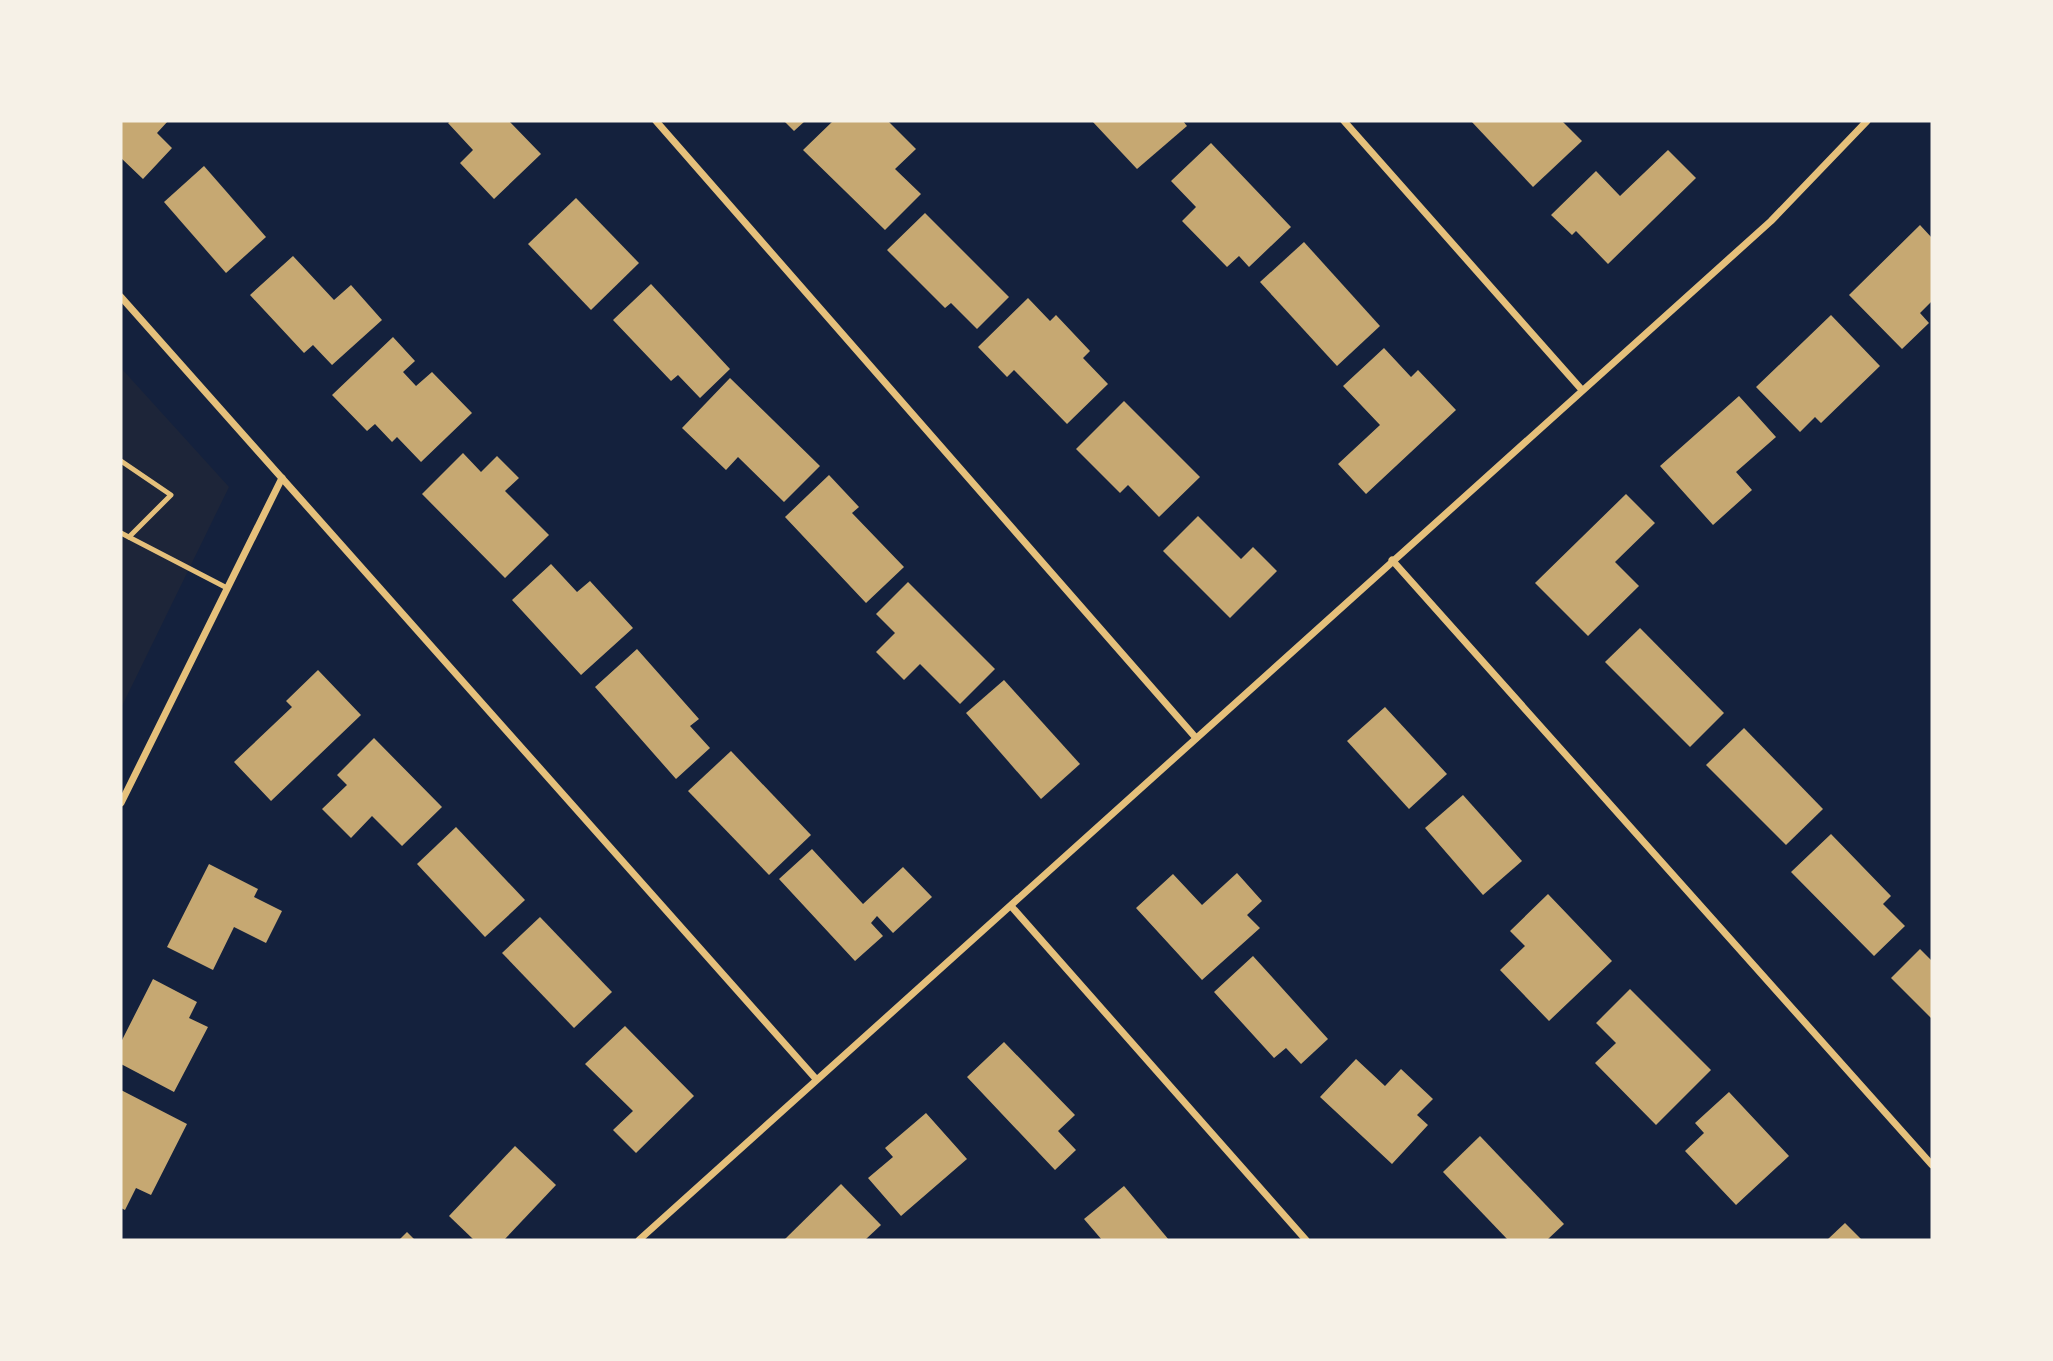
<svg xmlns="http://www.w3.org/2000/svg" width="2053" height="1361" viewBox="0 0 2053 1361" font-family="'Nunito Sans',sans-serif">
<rect width="100%" height="100%" fill="#14213d"/>
<!-- green -->
<polygon fill="#1d2539" points="121,368 229,487 121,708"/>
<!-- building -->
<g fill="#c6a872">
<polygon points="121,121 168,121 157,133 172,148 143,179 121,158"/>
<polygon points="451,121 509,121 541,154 494,199 460,163 473,150 448,123"/>
<polygon points="784,121 805,121 794,131"/>
<polygon points="833,121 888,121 916,149 895,169 921,194 885,230 803,150"/>
<polygon points="1092,121 1183,121 1187,126 1137,169"/>
<polygon points="1471,121 1562,121 1582,141 1533,187"/>
<polygon points="1211,143 1291,227 1249,267 1239,256 1227,267 1182,221 1196,207 1171,181"/>
<polygon points="1668,150 1696,178 1608,264 1576,231 1572,235 1551,215 1596,171 1620,196"/>
<polygon points="204,166 266,237 226,273 164,202"/>
<polygon points="576,198 639,263 591,310 528,244"/>
<polygon points="925,213 1009,297 977,329 951,303 945,308 887,250"/>
<polygon points="1920,225 1932,238 1932,301 1920,313 1929,323 1902,349 1849,295"/>
<polygon points="1304,242 1380,326 1337,366 1260,282"/>
<polygon points="293,256 334,300 351,285 382,320 332,365 313,345 304,353 250,295"/>
<polygon points="651,284 730,369 700,398 678,375 671,381 613,320"/>
<polygon points="1028,298 1050,321 1056,315 1090,351 1083,358 1108,384 1067,424 1014,370 1007,377 978,347"/>
<polygon points="1831,315 1880,366 1821,423 1815,417 1800,432 1756,387"/>
<polygon points="393,337 415,361 403,372 416,386 432,372 472,413 421,462 397,437 392,442 375,424 367,431 332,395"/>
<polygon points="1384,348 1411,377 1418,370 1456,410 1366,494 1338,464 1380,425 1343,386"/>
<polygon points="730,378 820,466 784,502 738,457 726,470 682,428"/>
<polygon points="1739,396 1776,437 1736,472 1752,490 1713,525 1660,466"/>
<polygon points="1124,401 1200,477 1159,517 1128,485 1120,493 1076,449"/>
<polygon points="463,453 481,472 497,456 519,478 505,491 549,535 505,578 422,494"/>
<polygon points="829,475 859,507 852,513 904,567 866,603 785,517"/>
<polygon points="1626,494 1655,523 1615,562 1639,586 1588,636 1535,583"/>
<polygon points="1198,516 1241,559 1253,547 1277,571 1230,618 1163,551"/>
<polygon points="551,564 577,592 590,581 633,628 581,675 512,600"/>
<polygon points="908,582 995,669 960,704 920,664 904,680 876,652 895,633 876,614"/>
<polygon points="1640,628 1724,713 1690,747 1605,662"/>
<polygon points="637,649 699,719 690,726 710,748 676,779 595,687"/>
<polygon points="318,670 361,715 271,801 234,762 292,707 286,701"/>
<polygon points="1004,680 1080,764 1041,799 966,713"/>
<polygon points="1385,707 1447,774 1409,809 1347,741"/>
<polygon points="1744,728 1823,809 1786,845 1706,765"/>
<polygon points="374,738 442,807 402,846 372,816 351,838 322,809 347,785 337,775"/>
<polygon points="731,751 811,835 769,875 688,791"/>
<polygon points="1463,795 1522,861 1483,895 1425,828"/>
<polygon points="456,827 525,900 485,937 417,864"/>
<polygon points="1831,834 1891,896 1883,904 1905,926 1874,956 1791,872"/>
<polygon points="812,849 863,904 903,867 932,897 893,933 877,916 871,923 883,936 855,961 779,879"/>
<polygon points="209,864 258,889 254,897 282,911 266,943 234,927 213,970 167,947"/>
<polygon points="1237,873 1262,901 1247,915 1260,928 1202,980 1136,908 1173,874 1202,905"/>
<polygon points="1548,894 1612,961 1549,1021 1500,970 1525,946 1510,931"/>
<polygon points="540,917 612,992 574,1028 502,953"/>
<polygon points="1920,949 1932,961 1932,1019 1891,978"/>
<polygon points="1253,956 1328,1039 1301,1064 1286,1048 1274,1058 1214,992"/>
<polygon points="153,979 197,1002 189,1018 208,1027 174,1092 121,1064 121,1042"/>
<polygon points="1630,989 1711,1070 1656,1125 1595,1063 1616,1043 1596,1023"/>
<polygon points="625,1026 694,1096 636,1153 613,1130 633,1111 585,1064"/>
<polygon points="1004,1042 1075,1115 1058,1131 1076,1150 1055,1170 967,1077"/>
<polygon points="1356,1059 1385,1086 1401,1069 1433,1099 1417,1115 1428,1125 1392,1164 1320,1097"/>
<polygon points="121,1090 187,1124 151,1195 136,1188 125,1210 121,1208"/>
<polygon points="1729,1092 1789,1156 1736,1205 1685,1151 1704,1133 1695,1123"/>
<polygon points="926,1113 967,1159 901,1216 868,1178 893,1157 885,1148"/>
<polygon points="1480,1136 1564,1224 1547,1240 1508,1240 1443,1172"/>
<polygon points="515,1146 556,1185 504,1240 474,1240 449,1216"/>
<polygon points="841,1184 881,1225 865,1240 784,1240"/>
<polygon points="1124,1186 1169,1240 1102,1240 1084,1219"/>
<polygon points="1845,1223 1862,1240 1827,1240"/>
<polygon points="407,1232 415,1240 399,1240"/>
</g>
<g fill="none" stroke-linecap="round" stroke-linejoin="round">
<!-- service -->
<g stroke="#e5c07b" stroke-width="5">
<polyline points="121,461 171,495 129,537"/>
<polyline points="121,533 227,588"/>
</g>
<!-- minor -->
<g stroke="#e5c07b" stroke-width="7">
<polyline points="656,121 1196,738"/>
<polyline points="1344,121 1582,390"/>
<polyline points="121,297 816,1079"/>
<polyline points="1392,560 1932,1165"/>
<polyline points="121,803 282,478"/>
<polyline points="1011,906 1306,1240"/>
<polyline points="639,1240 1771,221 1867,121"/>
</g>
</g>
<!-- border -->
<rect width="2053" height="1361" fill="none" stroke="#f6f1e7" stroke-width="245"/>
</svg>
